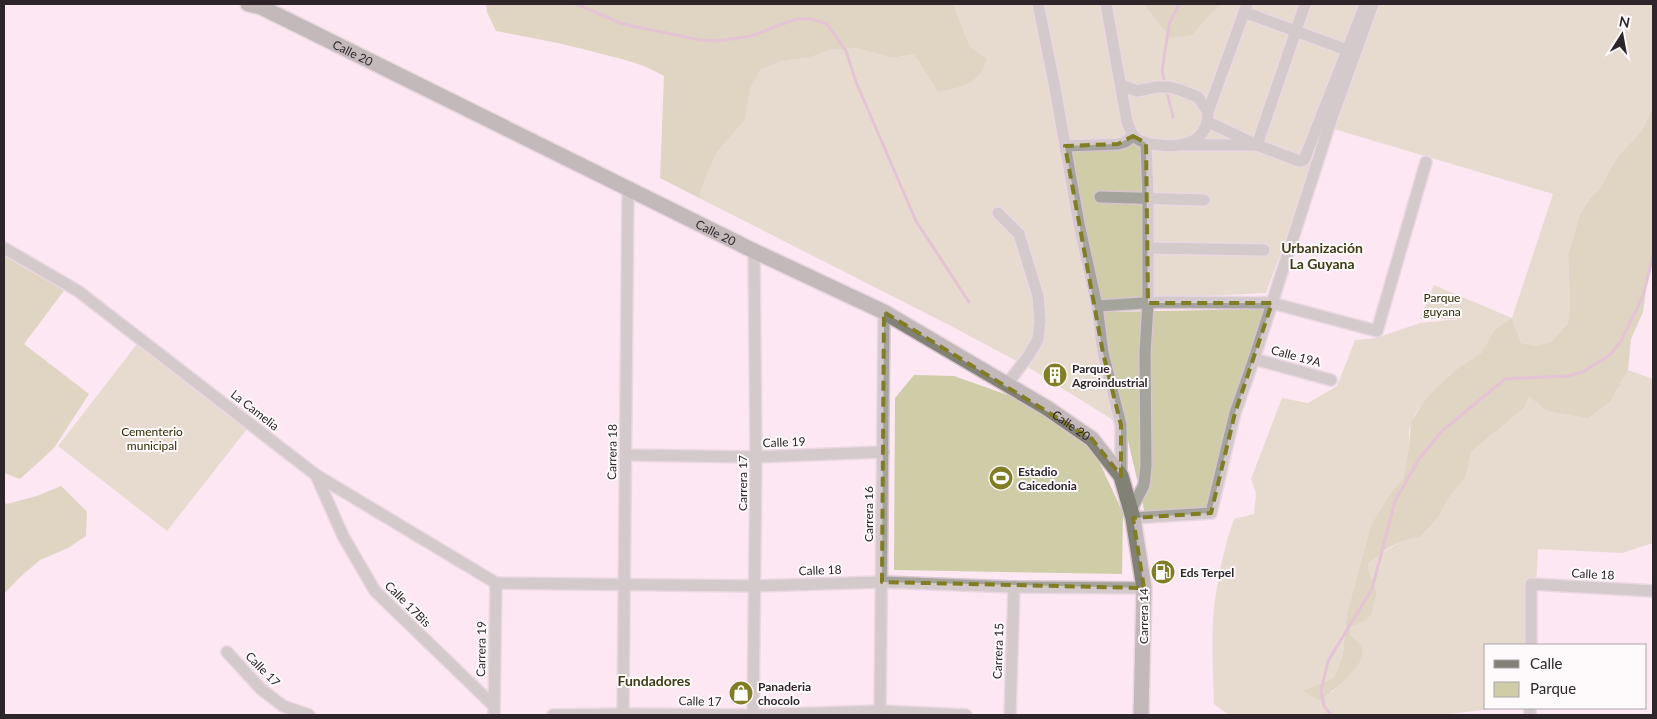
<svg xmlns="http://www.w3.org/2000/svg" width="1657" height="719" viewBox="0 0 1657 719" font-family="Lato,sans-serif">
<style>
.green{fill:#cecda7}
.forest{fill:#bebc8b}
.lines{fill:none;stroke-linecap:round;stroke-linejoin:round}
.stream{stroke:#c898b2;stroke-width:3}
.street-casing{stroke:#d7c4ce;stroke-width:14}
.secondary-casing{stroke:#d7c4ce;stroke-width:18}
.street{stroke:#a4a49c;stroke-width:11}
.secondary{stroke:#818175;stroke-width:15}
.marked{fill:none;stroke:#817d24;stroke-width:4;stroke-dasharray:10 6;stroke-linejoin:round}
.labels{text-anchor:middle;dominant-baseline:central;stroke-width:4;stroke-linejoin:round;paint-order:stroke}
.street-label{font-size:12px;fill:#2d2529;stroke:#fefafc}
.park-label{font-size:12px;fill:#2e2c03;stroke:#fefafc}
.poi-label{font-size:12px;font-weight:bold;fill:#2d2529;stroke:#fefafc;text-anchor:start}
.neighbourhood-label{font-size:14px;font-weight:bold;fill:#3e3c12;stroke:#fefafc}
</style>
<rect width="100%" height="100%" fill="#fce7f2"/>
<g class="green">
<path d="M953 4H1653V108L1641 132 1618 156 1599 190 1590 198 1580 214 1568 255 1570 309 1568 323 1552 341 1537 346 1521 343 1512 318 1495 329 1481 353 1459 367 1437 387 1415 414 1409 430V447L1403 479 1389 495 1371 525 1347 613 1343 654 1334 678 1303 691 1332 692 1353 672 1361 646 1350 634V627L1363 622 1377 591 1369 573 1368 564 1378 555 1405 539 1420 537 1438 518 1448 499 1466 476 1471 452 1524 408 1529 395 1611 401 1628 370 1653 379V543L1622 553 1538 549 1533 645H1486V708H1500L1440 715H1229L1214 704C1213 672 1211 639 1214 607 1218 577 1224 547 1234 519L1254 514 1256 493 1251 479 1282 398 1308 403 1337 386 1355 340 1376 338 1420 323 1460 319H1420L1434 285 1512 318 1553 194 1327 127 1266 293 1106 301 1108 312 1263 309 1232 411 1209 510 1145 514 1127 436 1110 418 1026 366 949 325 699 198 706 176 718 151 745 120 750 89 760 70 779 62 811 57 830 50 855 48 893 58 914 54 938 92 970 47Z"/>
<polygon points="137,344 247,429 167,531 58,446"/>
<polygon points="914,375 954,376 1033,404 1091,444 1123,513 1122,574 894,570 895,398"/>
</g>
<g class="forest">
<path d="M486 4H953L970 47 987 59C979 85 960 87 938 92L914 54 893 58 855 48 830 50 811 57 779 62 760 70 750 89 745 120 718 151 706 176 699 198 660 178 664 76C646 65 626 60 606 55 570 45 533 38 496 31L487 12Z"/>
<polygon points="1144,4 1222,4 1210,14 1192,35 1170,38"/>
<path d="M1653 108V266L1649 267 1643 312 1631 339 1628 370 1611 401 1588 418 1547 411 1529 396 1524 408 1471 452 1466 476 1448 499 1438 518 1420 537C1399 539 1383 550 1368 564L1369 573 1377 591 1371 615 1363 622 1350 627V634C1353 638 1359 642 1361 646 1370 664 1332 692 1319 700L1303 691 1334 678 1343 654 1347 613 1371 525 1389 495 1403 479 1409 447 1411 422 1425 400 1437 387 1459 367 1481 353 1495 329 1512 318 1521 343 1537 346 1552 341 1568 323 1570 309 1568 255 1580 214 1590 198 1599 190 1618 156 1641 132Z"/>
<polygon points="4,250 66,288 24,344 89,394 54,448 20,479 4,473"/>
<polygon points="61,486 87,512 86,536 68,548 40,560 20,577 4,594 4,502 7,504 37,496"/>
</g>
<g class="lines">
<g class="stream">
<polyline points="576,4 623,24 700,40 717,41 751,36 796,19 811,19 827,24 846,51 856,82 916,221 969,302"/>
<polyline points="1173,117 1162,72 1169,24 1179,4"/>
<polyline points="1331,715 1324,706 1321,691 1328,661 1372,589 1395,501 1419,459 1442,431 1505,379 1567,376 1583,372 1611,354 1621,341 1643,296 1653,256"/>
</g>
<defs>
<g id="street">
<polyline points="1038,4 1054,83 1079,224 1097,306 1103,353 1121,425 1121,476"/>
<polyline points="1244,12 1347,50"/>
<polyline points="1121,85 1137,91 1157,87 1169,87 1180,90 1198,97 1208,112"/>
<polyline points="1208,122 1257,145 1299,161 1304,160 1365,5"/>
<path d="M1133 136C1142 143 1149 144 1160 145 1185 148 1208 141 1208 112L1247 4"/>
<polyline points="1185,145 1254,145"/>
<polyline points="1257,145 1305,4"/>
<polyline points="1065,146 1118,144 1125,142 1133,136 1127,122 1106,4"/>
<polyline points="1100,197 1204,200"/>
<polyline points="998,213 1019,234 1038,296 1040,321 1038,339 1029,355 1007,384"/>
<polyline points="4,248 78,291 316,475 496,583"/>
<polyline points="1148,248 1264,250"/>
<polyline points="1097,306 1160,302 1272,303 1377,331 1426,162"/>
<polyline points="1254,359 1331,380"/>
<polyline points="625,455 756,457 883,452"/>
<polyline points="316,475 343,536 375,591 494,706"/>
<polyline points="1131,510 1144,485 1146,466 1145,353 1148,303 1148,198 1146,143"/>
<polyline points="1133,518 1211,513 1235,413 1254,359 1329,126 1373,4"/>
<polyline points="496,583 755,586 882,582 1014,587 1144,588"/>
<polyline points="1531,645 1531,584 1653,591"/>
<polyline points="227,652 261,689 283,706 309,715"/>
<polyline points="494,715 496,583"/>
<polyline points="553,715 623,714 753,715 880,711 966,715"/>
<polyline points="623,715 628,188"/>
<polyline points="753,715 756,457 754,251"/>
<polyline points="880,715 884,312"/>
<polyline points="1010,715 1014,587"/>
<polyline points="1530,715 1530,708"/>
</g>
<g id="secondary">
<path id="s1" d="M248 4 261 7 754 251 884 312 1047 408 1092 439 1121 476 1133 518 1144 588 1141 715"/>
</g>
</defs>
<use href="#street" class="street-casing"/>
<use href="#secondary" class="secondary-casing"/>
<use href="#street" class="street"/>
<use href="#secondary" class="secondary"/>
</g>
<path d="M0 0H1657V719H0ZM1133 136 1146 143 1148 303H1272L1235 413 1211 513 1133 518 1144 588 882 582 884 312 1092 439 1121 476V425L1103 353 1065 146 1118 144Z" fill="#fce7f2" fill-opacity=".55" fill-rule="evenodd"/>
<path class="marked" d="M1133 136 1146 143 1148 303H1272L1235 413 1211 513 1133 518 1144 588 882 582 884 312 1092 439 1121 476V425L1103 353 1065 146 1118 144Z"/>
<defs>
<symbol id="building-disc" viewBox="-11 -11 22 22"><circle r="9.5" fill="#817d24" stroke="#fefafc"/><path d="M-4-6H4V6H1V3H-1V6H-4ZM-2.5-4.3h1.7v1.8h-1.7ZM.8-4.3h1.7v1.8H.8ZM-2.5-1h1.7V.8h-1.7ZM.8-1h1.7V.8H.8Z" fill="#fff"/></symbol>
<symbol id="stadium-disc" viewBox="-11 -11 22 22"><circle r="9.5" fill="#817d24" stroke="#fefafc"/><path d="M0-5a6.5 5 0 1 0 0 10a6.5 5 0 1 0 0-10ZM-3.5-1.8h7v3.6h-7Z" fill="#fff"/></symbol>
<symbol id="fuel-disc" viewBox="-11 -11 22 22"><circle r="9.5" fill="#817d24" stroke="#fefafc"/><path d="M-5.5-6h7V0h2V4h1.3V-2.5L3-4.5l.8-.8L6-3V5H2.5V1h-1V6h-7ZM-4.2-4.7v3.2H.2V-4.7Z" fill="#fff"/></symbol>
<symbol id="shop-disc" viewBox="-11 -11 22 22"><circle r="9.5" fill="#817d24" stroke="#fefafc"/><path d="M-5-2.5h2.3a2.7 3.5 0 0 1 5.4 0H5L5.5 6h-11ZM-1.5-2.5h3a1.5 2.3 0 0 0-3 0Z" fill="#fff"/></symbol>
</defs>
<g fill-rule="evenodd">
<use href="#building-disc" x="1041" y="361" width="28" height="28"/>
<use href="#stadium-disc" x="987" y="464" width="28" height="28"/>
<use href="#fuel-disc" x="1149" y="558" width="28" height="28"/>
<use href="#shop-disc" x="727" y="679" width="28" height="28"/>
</g>
<g class="labels">
<g class="street-label">
<text stroke="none"><textPath href="#s1" startOffset="116">Calle 20</textPath></text>
<text stroke="none"><textPath href="#s1" startOffset="521">Calle 20</textPath></text>
<text transform="translate(1296 356) rotate(15)">Calle 19A</text>
<text transform="translate(255 410) rotate(38)">La Camelia</text>
<text stroke="none"><textPath href="#s1" startOffset="926">Calle 20</textPath></text>
<text transform="translate(784 442) rotate(-2)">Calle 19</text>
<text transform="translate(612 452) rotate(-89)">Carrera 18</text>
<text transform="translate(742 483) rotate(-90)">Carrera 17</text>
<text transform="translate(868 514) rotate(-90)">Carrera 16</text>
<text transform="translate(820 570) rotate(-2)">Calle 18</text>
<text transform="translate(1593 574) rotate(3)">Calle 18</text>
<text transform="translate(408 604) rotate(45)">Calle 17Bis</text>
<text transform="translate(1143 616) rotate(-90)">Carrera 14</text>
<text transform="translate(481 649) rotate(-89)">Carrera 19</text>
<text transform="translate(998 651) rotate(-88)">Carrera 15</text>
<text transform="translate(263 669) rotate(45)">Calle 17</text>
<text transform="translate(700 701) rotate(1)">Calle 17</text>
</g>
<g class="park-label">
<text x="1442" y="297">Parque<tspan x="1442" dy="14">guyana</tspan></text>
<text x="152" y="431">Cementerio<tspan x="152" dy="14">municipal</tspan></text>
</g>
<g class="poi-label">
<text x="1072" y="368">Parque<tspan x="1072" dy="14">Agroindustrial</tspan></text>
<text x="1018" y="471">Estadio<tspan x="1018" dy="14">Caicedonia</tspan></text>
<text x="1180" y="572">Eds Terpel</text>
<text x="758" y="686">Panaderia<tspan x="758" dy="14">chocolo</tspan></text>
</g>
<g class="neighbourhood-label">
<text x="1322" y="247">Urbanización<tspan x="1322" dy="16">La Guyana</tspan></text>
<text x="654" y="680">Fundadores</text>
</g>
</g>
<rect width="1657" height="719" fill="none" stroke="#2d2529" stroke-width="10"/>
<rect x="1484" y="644" width="162" height="65" fill="#fefafc" stroke="#aaa5a8"/>
<rect x="1494" y="660" width="25" height="8" fill="#818175" stroke="#aaa5a8"/>
<text x="1530" y="669" font-size="15" fill="#2d2529">Calle</text>
<rect x="1494" y="682" width="25" height="15" fill="#cecda7" stroke="#aaa5a8"/>
<text x="1530" y="694" font-size="15" fill="#2d2529">Parque</text>
<g transform="translate(1622 35) rotate(11)" stroke="#fefafc" stroke-width="4" paint-order="stroke">
<path d="M0-4L9 19L0 12L-9 19Z" fill="#2d2529"/>
<text y="-8" font-size="14" font-weight="bold" text-anchor="middle" fill="#2d2529">N</text>
</g>
</svg>
